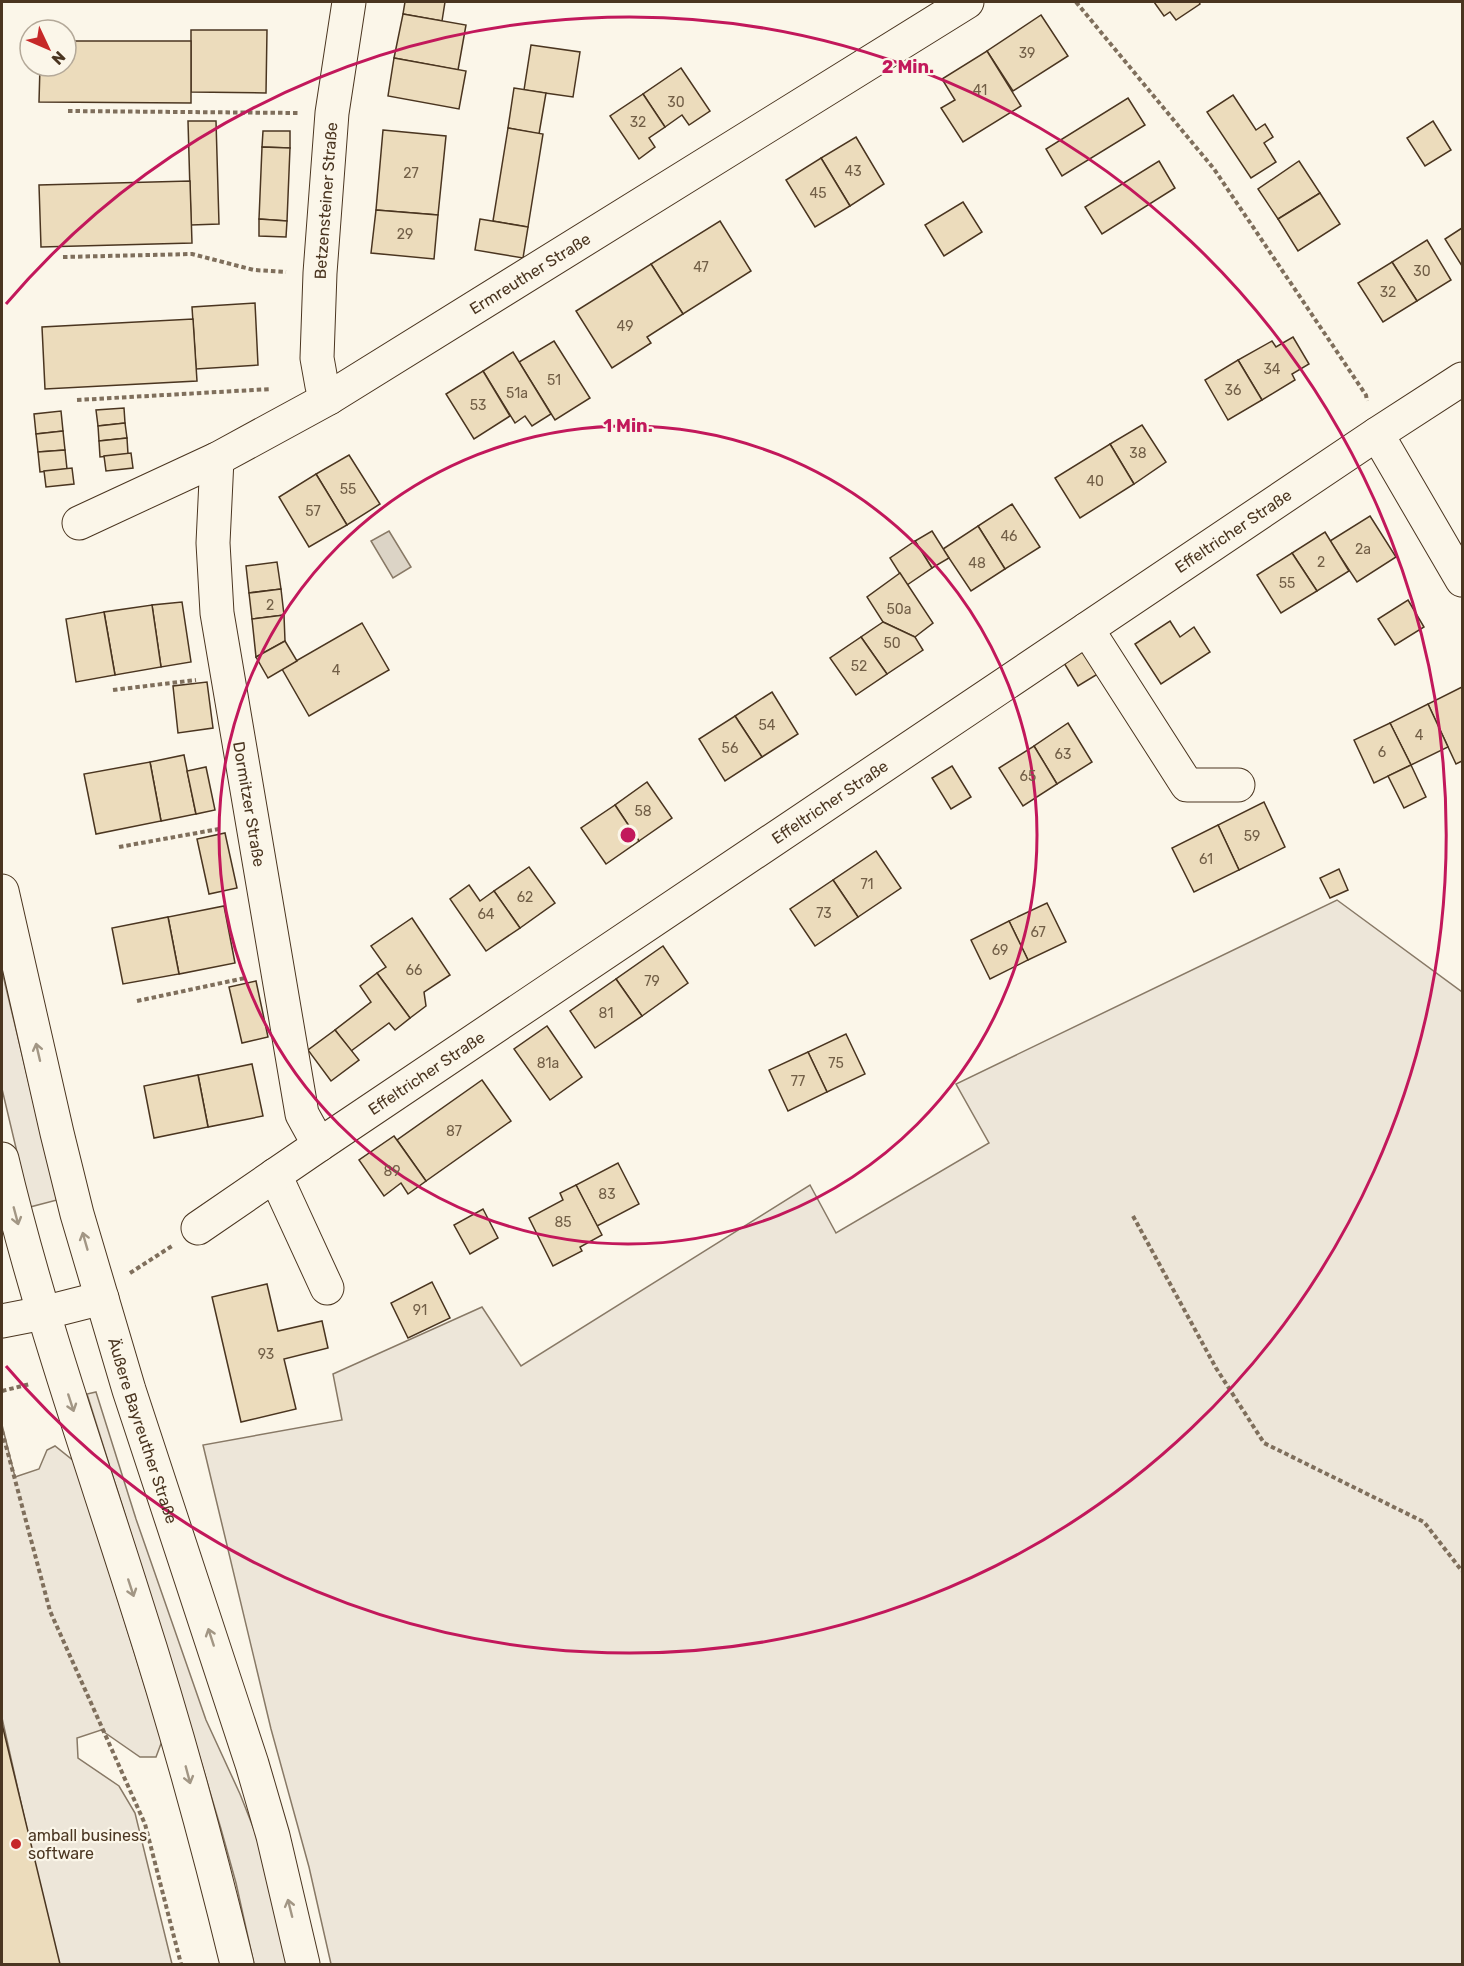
<svg xmlns="http://www.w3.org/2000/svg" width="1464" height="1966" viewBox="0 0 1464 1966" font-family="Rubik,sans-serif">
<style>
.green{fill:#ede6d9;stroke:#887966;stroke-width:1.5}
.water{fill:#dcd4c6;stroke:#887966;stroke-width:1.5}
.building{fill:#ecdcbc;stroke:#4a3520;stroke-width:1.5}
.lines{fill:none;stroke-linecap:round;stroke-linejoin:round}
.minor-casing{stroke:#4a3520;stroke-width:35}
.major-casing{stroke:#4a3520;stroke-width:35}
.path{stroke:#7f6f5c;stroke-width:4;stroke-dasharray:4.5 3;stroke-linecap:butt}
.minor{stroke:#fbf6e9;stroke-width:33}
.major{stroke:#fbf6e9;stroke-width:33}
.oneway{stroke:#a29684}
.ring{fill:none;stroke:#c2185b;stroke-width:3}
.poi-dot{fill:#c62828;stroke:#fbf6e9;stroke-width:2}
.labels{text-anchor:middle;dominant-baseline:central;stroke-width:4.5;stroke-linejoin:round;paint-order:stroke}
.number-label{font-size:14px;fill:#725f47}
.street-label{font-size:16px;fill:#4a3520;stroke:#fbf6e9}
.poi-label{font-size:16px;fill:#4a3520;stroke:#fbf6e9;text-anchor:start}
.centre{fill:#c2185b;stroke:#fbf6e9;stroke-width:3}
.ring-label{font-size:18px;text-anchor:middle;font-weight:bold;fill:#c2185b;stroke:#fbf6e9;stroke-width:4.5;stroke-linejoin:round;paint-order:stroke}
</style>
<rect width="100%" height="100%" fill="#fbf6e9"/>
<g class="green">
<polygon points="1337,900 1462,992 1462,1964 331,1964 309,1867 271,1729 203,1445 342,1420 333,1374 482,1307 521,1366 810,1185 836,1233 989,1143 956,1084"/>
<polygon points="2,971 57,1200 30,1207 2,1089"/>
<polygon points="96,1392 136,1519 206,1720 240,1794 257,1837 288,1964 254,1964 236,1883 221,1829 174,1671 87,1394"/>
<polygon points="2,1425 15,1477 39,1469 47,1450 55,1446 75,1462 162,1741 156,1757 140,1757 101,1730 77,1738 78,1758 119,1786 135,1813 172,1964 57,1964 2,1718"/>
</g>
<polygon class="water" points="389,531 411,567 393,578 371,541"/>
<g class="building">
<polygon points="405,2 445,2 442,21 403,14"/>
<polygon points="1154,2 1199,2 1200,4 1176,20 1170,12 1164,16"/>
<polygon points="403,14 466,25 458,70 394,58"/>
<polygon points="1041,15 1068,56 1013,91 987,51"/>
<polygon points="191,30 267,30 266,93 191,92"/>
<polygon points="66,41 191,41 191,103 39,102 40,66 66,66"/>
<polygon points="531,45 580,52 573,97 524,90"/>
<polygon points="987,51 1021,106 963,142 941,108 955,100 942,79"/>
<polygon points="394,58 466,71 459,109 388,96"/>
<polygon points="681,68 710,111 689,125 682,115 665,127 643,94"/>
<polygon points="514,88 546,93 539,134 508,128"/>
<polygon points="643,94 665,127 649,138 655,147 639,159 610,116"/>
<polygon points="1233,95 1256,130 1265,124 1273,137 1264,143 1276,162 1251,178 1207,112"/>
<polygon points="1128,98 1145,125 1062,176 1046,149"/>
<polygon points="188,121 216,121 219,224 191,225"/>
<polygon points="1433,121 1451,150 1425,166 1407,138"/>
<polygon points="508,128 543,134 528,227 493,221"/>
<polygon points="383,130 446,136 438,215 376,210"/>
<polygon points="263,131 290,131 290,148 262,147"/>
<polygon points="856,137 884,184 850,206 821,158"/>
<polygon points="262,147 290,148 287,221 259,219"/>
<polygon points="821,158 850,206 815,227 786,180"/>
<polygon points="1159,161 1175,188 1102,234 1085,207"/>
<polygon points="1299,161 1320,193 1278,219 1258,189"/>
<polygon points="190,181 192,243 41,247 39,185"/>
<polygon points="1320,193 1340,224 1298,251 1278,219"/>
<polygon points="963,202 982,232 944,256 925,225"/>
<polygon points="376,210 438,215 434,259 371,253"/>
<polygon points="259,219 287,221 286,237 259,236"/>
<polygon points="480,219 528,227 523,258 475,250"/>
<polygon points="720,221 751,271 683,314 651,264"/>
<polygon points="1462,228 1462,266 1445,239"/>
<polygon points="1427,240 1451,280 1417,301 1392,262"/>
<polygon points="1392,262 1417,301 1383,322 1358,283"/>
<polygon points="651,264 683,314 647,337 651,343 612,368 576,311"/>
<polygon points="255,303 258,365 196,369 192,307"/>
<polygon points="193,319 197,381 45,389 42,327"/>
<polygon points="1293,337 1309,364 1292,374 1295,380 1262,400 1238,360 1272,341 1276,347"/>
<polygon points="554,341 590,398 555,420 519,362"/>
<polygon points="513,352 551,414 532,426 525,416 515,423 483,371"/>
<polygon points="1238,360 1262,400 1228,420 1205,380"/>
<polygon points="483,371 510,416 474,439 446,394"/>
<polygon points="124,408 125,423 98,426 96,410"/>
<polygon points="61,411 63,431 36,434 34,414"/>
<polygon points="125,423 127,438 99,441 98,426"/>
<polygon points="1142,425 1166,462 1134,484 1110,444"/>
<polygon points="63,431 65,450 38,452 36,434"/>
<polygon points="127,438 128,454 100,457 99,441"/>
<polygon points="1110,444 1134,484 1080,518 1055,478"/>
<polygon points="65,450 67,469 40,472 38,452"/>
<polygon points="131,453 133,468 106,471 104,456"/>
<polygon points="349,455 380,504 347,525 316,474"/>
<polygon points="72,468 74,484 46,487 44,471"/>
<polygon points="316,474 347,525 309,547 279,497"/>
<polygon points="1012,504 1040,547 1005,569 978,526"/>
<polygon points="1370,516 1396,557 1357,582 1330,541"/>
<polygon points="978,526 1005,569 971,591 943,549"/>
<polygon points="932,531 949,558 932,568 915,541"/>
<polygon points="1325,532 1349,571 1317,591 1292,553"/>
<polygon points="915,541 932,568 907,585 890,558"/>
<polygon points="1292,553 1317,591 1281,613 1257,575"/>
<polygon points="277,562 281,589 249,593 246,566"/>
<polygon points="900,573 933,623 915,637 883,622 867,597"/>
<polygon points="281,589 284,615 252,619 249,593"/>
<polygon points="1408,600 1424,627 1395,645 1378,619"/>
<polygon points="182,602 191,662 161,667 152,605"/>
<polygon points="152,605 161,667 115,675 104,612"/>
<polygon points="104,612 115,675 76,682 66,619"/>
<polygon points="284,615 285,641 256,657 252,619"/>
<polygon points="1170,621 1180,637 1194,627 1210,652 1161,684 1135,644"/>
<polygon points="883,622 915,637 923,650 887,674 861,637"/>
<polygon points="362,623 389,670 309,716 282,669"/>
<polygon points="861,637 887,674 856,695 830,658"/>
<polygon points="285,641 297,661 268,678 256,657"/>
<polygon points="1086,649 1101,672 1078,686 1064,663"/>
<polygon points="207,682 213,728 178,733 173,686"/>
<polygon points="1462,687 1462,761 1456,764 1428,704"/>
<polygon points="772,692 798,734 762,757 735,716"/>
<polygon points="1428,704 1448,747 1411,765 1390,723"/>
<polygon points="735,716 762,757 725,781 699,739"/>
<polygon points="1068,723 1092,762 1057,784 1034,746"/>
<polygon points="1390,723 1411,765 1374,783 1354,740"/>
<polygon points="1034,746 1057,784 1023,806 999,768"/>
<polygon points="184,755 196,814 161,821 150,762"/>
<polygon points="150,762 161,821 96,834 84,774"/>
<polygon points="1411,765 1426,797 1404,808 1388,776"/>
<polygon points="952,766 971,797 951,809 932,778"/>
<polygon points="206,767 215,810 196,814 187,771"/>
<polygon points="647,782 672,818 639,841 615,805"/>
<polygon points="1264,802 1285,847 1239,870 1218,825"/>
<polygon points="615,805 639,841 606,864 581,828"/>
<polygon points="1218,825 1239,870 1194,892 1172,848"/>
<polygon points="225,833 237,888 209,894 197,839"/>
<polygon points="876,851 901,888 858,917 833,880"/>
<polygon points="529,867 555,903 520,928 494,891"/>
<polygon points="1339,869 1348,890 1330,898 1320,878"/>
<polygon points="833,880 858,917 815,946 790,909"/>
<polygon points="469,885 480,901 494,891 520,928 486,951 450,899"/>
<polygon points="1047,903 1066,942 1028,960 1009,921"/>
<polygon points="224,906 235,963 179,974 168,917"/>
<polygon points="168,917 179,974 123,984 112,928"/>
<polygon points="412,918 450,975 424,992 426,1006 410,1018 377,973 386,967 371,946"/>
<polygon points="1009,921 1028,960 990,979 971,940"/>
<polygon points="663,946 688,983 642,1016 616,979"/>
<polygon points="377,973 410,1018 395,1030 389,1023 351,1051 335,1030 371,1002 360,986"/>
<polygon points="616,979 642,1016 595,1048 570,1011"/>
<polygon points="256,981 268,1037 242,1043 229,987"/>
<polygon points="547,1026 582,1077 550,1100 514,1049"/>
<polygon points="335,1030 359,1060 331,1081 308,1050"/>
<polygon points="846,1034 865,1074 827,1092 808,1052"/>
<polygon points="808,1052 827,1092 788,1111 769,1070"/>
<polygon points="252,1064 263,1116 208,1127 198,1075"/>
<polygon points="198,1075 208,1127 154,1138 144,1086"/>
<polygon points="482,1080 511,1121 426,1181 397,1140"/>
<polygon points="394,1136 426,1181 408,1194 401,1183 384,1196 359,1160"/>
<polygon points="618,1163 639,1204 597,1226 576,1185"/>
<polygon points="576,1185 602,1235 580,1247 582,1251 553,1266 529,1218 563,1200 560,1193"/>
<polygon points="483,1209 498,1238 470,1254 454,1225"/>
<polygon points="432,1282 450,1318 408,1338 391,1303"/>
<polygon points="267,1284 278,1331 322,1321 328,1348 284,1359 296,1409 241,1422 212,1297"/>
<polygon points="2,1724 60,1964 2,1964"/>
</g>
<g class="lines">
<defs>
<g id="minor">
<path id="s1" d="M329 398 322 386 317 358 320 273 332 113 349 2"/>
<polyline points="1377,434 1462,580"/>
<path id="s2" d="M217 459 213 543 217 613 302 1114 319 1145"/>
<path id="s3" d="M79 523 217 459 329 398 967 2"/>
<polyline points="1087,629 1187,785 1238,785"/>
<polyline points="275,1175 327,1288"/>
<path id="s4" d="M198 1228 319 1145 1377 434 1462 379"/>
<polyline points="2,1321 43,1313 102,1298"/>
</g>
<g id="major">
<path id="s5" d="M2 891 57 1133 77 1214 129 1390 252 1764 273 1836 303 1964"/>
<path d="M2 1159C38 1311 90 1457 137 1606 175 1724 208 1844 237 1964"/>
</g>
</defs>
<use href="#minor" class="minor-casing"/>
<use href="#major" class="major-casing"/>
<g class="path">
<polyline points="1076,2 1214,169 1366,395 1367,401"/>
<polyline points="68,111 298,113"/>
<polyline points="63,257 192,254 254,270 286,272"/>
<polyline points="77,400 271,389"/>
<polyline points="113,690 196,680"/>
<polyline points="119,847 219,829"/>
<polyline points="137,1001 245,978"/>
<polyline points="1133,1216 1216,1368 1264,1443 1424,1522 1462,1571"/>
<polyline points="130,1273 172,1246"/>
<polyline points="2,1391 30,1384"/>
<polyline points="2,1431 50,1611 145,1824 181,1964"/>
</g>
<use href="#minor" class="minor"/>
<use href="#major" class="major"/>
</g>
<defs><path id="oneway-shaft" d="M-6 0H5M1.5-3L5.5 0L1.5 3" fill="none" stroke-width="1.6" stroke-linecap="round" stroke-linejoin="round" transform="scale(1.5)"/></defs>
<g class="oneway">
<use href="#oneway-shaft" transform="translate(38 1052) rotate(-103)"/>
<use href="#oneway-shaft" transform="translate(16 1216) rotate(75)"/>
<use href="#oneway-shaft" transform="translate(85 1241) rotate(-106)"/>
<use href="#oneway-shaft" transform="translate(71 1403) rotate(72)"/>
<use href="#oneway-shaft" transform="translate(131 1588) rotate(72)"/>
<use href="#oneway-shaft" transform="translate(211 1637) rotate(-108)"/>
<use href="#oneway-shaft" transform="translate(188 1775) rotate(75)"/>
<use href="#oneway-shaft" transform="translate(290 1908) rotate(-104)"/>
</g>
<g class="ring">
<circle cx="628" cy="835" r="409"/>
<path d="M6 304A818 818 0 1 1 6 1366"/>
</g>
<circle class="poi-dot" cx="16" cy="1844" r="6"/>
<g class="labels">
<g class="number-label">
<text x="1027" y="53">39</text>
<text x="980" y="90">41</text>
<text x="676" y="102">30</text>
<text x="638" y="122">32</text>
<text x="853" y="171">43</text>
<text x="411" y="173">27</text>
<text x="818" y="193">45</text>
<text x="405" y="234">29</text>
<text x="701" y="267">47</text>
<text x="1422" y="271">30</text>
<text x="1388" y="292">32</text>
<text x="625" y="326">49</text>
<text x="1272" y="369">34</text>
<text x="554" y="380">51</text>
<text x="1233" y="390">36</text>
<text x="517" y="393">51a</text>
<text x="478" y="405">53</text>
<text x="1138" y="453">38</text>
<text x="1095" y="481">40</text>
<text x="348" y="489">55</text>
<text x="313" y="511">57</text>
<text x="1009" y="536">46</text>
<text x="1363" y="549">2a</text>
<text x="1321" y="562">2</text>
<text x="977" y="563">48</text>
<text x="1287" y="583">55</text>
<text x="270" y="605">2</text>
<text x="899" y="609">50a</text>
<text x="892" y="643">50</text>
<text x="859" y="666">52</text>
<text x="336" y="670">4</text>
<text x="767" y="725">54</text>
<text x="1419" y="735">4</text>
<text x="730" y="748">56</text>
<text x="1382" y="752">6</text>
<text x="1063" y="754">63</text>
<text x="1028" y="776">65</text>
<text x="643" y="811">58</text>
<text x="1252" y="836">59</text>
<text x="1206" y="859">61</text>
<text x="867" y="884">71</text>
<text x="525" y="897">62</text>
<text x="824" y="913">73</text>
<text x="486" y="914">64</text>
<text x="1038" y="932">67</text>
<text x="1000" y="950">69</text>
<text x="414" y="970">66</text>
<text x="652" y="981">79</text>
<text x="606" y="1013">81</text>
<text x="548" y="1063">81a</text>
<text x="836" y="1063">75</text>
<text x="798" y="1081">77</text>
<text x="454" y="1131">87</text>
<text x="392" y="1171">89</text>
<text x="607" y="1194">83</text>
<text x="563" y="1222">85</text>
<text x="420" y="1310">91</text>
<text x="266" y="1354">93</text>
</g>
<g class="street-label">
<text stroke="none"><textPath href="#s1" startOffset="200">Betzensteiner Straße</textPath></text>
<text stroke="none"><textPath href="#s3" startOffset="516">Ermreuther Straße</textPath></text>
<text stroke="none"><textPath href="#s4" startOffset="1248">Effeltricher Straße</textPath></text>
<text stroke="none"><textPath href="#s4" startOffset="762">Effeltricher Straße</textPath></text>
<text stroke="none"><textPath href="#s2" startOffset="348">Dormitzer Straße</textPath></text>
<text stroke="none"><textPath href="#s4" startOffset="276">Effeltricher Straße</textPath></text>
<text stroke="none"><textPath href="#s5" startOffset="558">Äußere Bayreuther Straße</textPath></text>
</g>
<g class="poi-label">
<text x="28" y="1835">amball business<tspan x="28" dy="18">software</tspan></text>
</g>
</g>
<circle cx="628" cy="835" r="9" class="centre"/>
<g class="ring-label">
<text x="908" y="73">2 Min.</text>
<text x="628" y="432">1 Min.</text>
</g>
<rect width="1464" height="1966" fill="none" stroke="#4a3520" stroke-width="6"/>
<g transform="translate(48 48) rotate(134)"><circle r="28" fill="#fbf6e9" stroke="#b4a999" stroke-width="1.5"/>
<path d="M0-4.5L10 22L0 15L-10 22Z" fill="#c62828"/>
<text y="-9" font-size="16" font-weight="bold" text-anchor="middle" fill="#4a3520">N</text>
</g>
</svg>
